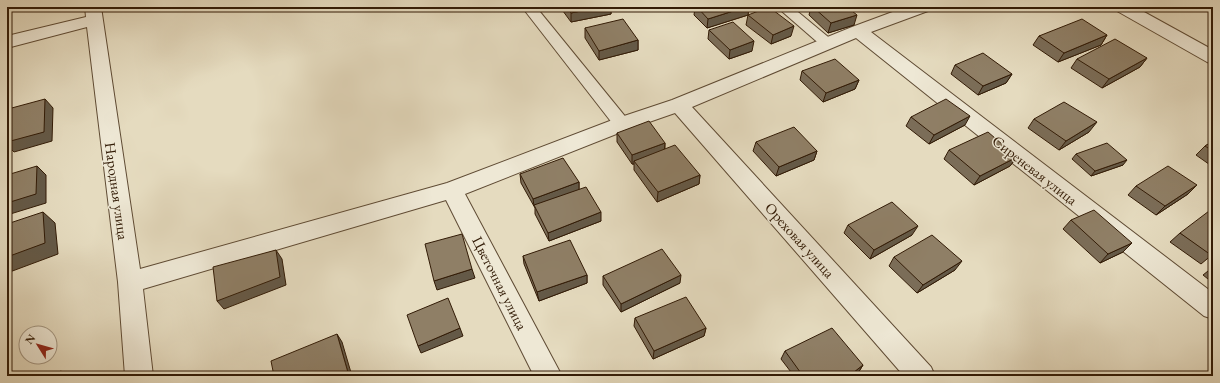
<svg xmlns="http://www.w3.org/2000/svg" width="1220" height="383" viewBox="0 0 1220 383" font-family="'EB Garamond',serif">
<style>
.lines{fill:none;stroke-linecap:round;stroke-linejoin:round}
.lane-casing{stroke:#5f4b34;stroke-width:2}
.street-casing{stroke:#5f4b34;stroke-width:2}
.lane{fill:#eee8d5;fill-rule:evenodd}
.street{fill:#eee8d5;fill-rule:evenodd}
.wall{fill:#7b6d58;stroke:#321b06}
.shaded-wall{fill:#645947;stroke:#321b06}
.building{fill:#8f7f66;stroke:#321b06}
.labels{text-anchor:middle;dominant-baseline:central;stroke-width:3;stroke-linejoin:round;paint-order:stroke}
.street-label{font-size:15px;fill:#321b06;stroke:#eee8d5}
</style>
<rect width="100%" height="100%" fill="#e5dbbf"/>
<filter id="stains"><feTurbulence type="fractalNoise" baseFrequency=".005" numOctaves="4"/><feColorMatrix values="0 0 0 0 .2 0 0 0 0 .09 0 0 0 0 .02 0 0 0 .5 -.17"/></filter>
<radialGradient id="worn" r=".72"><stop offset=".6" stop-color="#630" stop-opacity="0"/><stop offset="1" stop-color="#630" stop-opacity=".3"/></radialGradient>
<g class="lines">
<defs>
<g id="lane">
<polygon points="522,7 536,7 628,120 630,124 628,128 622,129 616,128"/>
<polygon points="777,7 792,7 833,41 835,44 833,47 828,48 823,47"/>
</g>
<g id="street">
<polygon points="85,7 101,7 140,269 447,183 615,119 672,100 852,27 906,7 930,7 928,11 871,32 1213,293 1213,319 1204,316 856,38 692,107 931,367 935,376 904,376 675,113 629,129 465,194 562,376 534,376 446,200 143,289 153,376 125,376 118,282 87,27 7,48 7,36 86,17"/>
<polygon points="1115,7 1135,7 1213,50 1213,64 1207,62 1117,11"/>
</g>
</defs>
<use href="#lane" class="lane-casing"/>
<use href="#street" class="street-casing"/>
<use href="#lane" class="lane"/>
<use href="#street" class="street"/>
</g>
<g class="wall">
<polygon points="560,7 611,7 611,14 571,22"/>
<polygon points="689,7 749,7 748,15 707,28 694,15 695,7 691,9"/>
<polygon points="811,7 847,7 854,25 828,33 809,15"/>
<polygon points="748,15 791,36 771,44 746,25"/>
<polygon points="585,28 638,40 638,50 599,60 585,38"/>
<polygon points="709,30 752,51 729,59 708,39"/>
<polygon points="1107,35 1101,45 1058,62 1033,45 1039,36"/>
<polygon points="1147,58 1140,67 1102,88 1071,68 1077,59"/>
<polygon points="955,65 1012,74 1006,83 978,95 951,74"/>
<polygon points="802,71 859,80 855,89 823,102 800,80"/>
<polygon points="911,117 965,125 929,144 906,126"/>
<polygon points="1034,119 1089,132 1059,150 1028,128"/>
<polygon points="617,133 665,143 665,149 700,175 699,184 657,202 634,170 634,164 632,164 617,142"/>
<polygon points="1213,141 1213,167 1196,155 1205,146"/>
<polygon points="756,142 817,151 814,160 776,176 753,151"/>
<polygon points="949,150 1017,157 1010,166 974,185 944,159"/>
<polygon points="1076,154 1123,165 1091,176 1072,159"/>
<polygon points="520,174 579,182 579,189 601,221 549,241 535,214 535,208 521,183"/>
<polygon points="1136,186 1188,194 1156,215 1128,195"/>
<polygon points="1071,220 1123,252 1100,263 1063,229"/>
<polygon points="848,225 912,235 870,259 844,233"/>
<polygon points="1180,233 1213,254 1201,264 1170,242"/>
<polygon points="523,256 587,275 587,283 539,301 524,264"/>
<polygon points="894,257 955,270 917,293 889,266"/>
<polygon points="1213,267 1213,283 1203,275"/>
<polygon points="603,276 680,283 621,312 603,285"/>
<polygon points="635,318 706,328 704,336 653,359 634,326"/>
<polygon points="785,351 863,365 858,373 854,376 794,376 781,359"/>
</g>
<g class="shaded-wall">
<polygon points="601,7 611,7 611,14 571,22 571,13"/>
<polygon points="746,7 749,7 748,15 707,28 708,19"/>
<polygon points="857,15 854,25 828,33 831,23"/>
<polygon points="794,26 791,36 771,44 773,35"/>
<polygon points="1107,35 1101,45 1058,62 1064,53"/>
<polygon points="638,40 638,50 599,60 599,51"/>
<polygon points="754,41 752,51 729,59 730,50"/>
<polygon points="1147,58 1140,67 1102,88 1109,79"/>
<polygon points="1012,74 1006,83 978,95 983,86"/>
<polygon points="859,80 855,89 823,102 826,93"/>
<polygon points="45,99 53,108 52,141 14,152 7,145 7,142"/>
<polygon points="970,116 965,125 929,144 934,135"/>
<polygon points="1097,122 1089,132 1059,150 1066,141"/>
<polygon points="665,143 664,153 634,161 634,164 632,164 632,155"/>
<polygon points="817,151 814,160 776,176 779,167"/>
<polygon points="1017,157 1010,166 974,185 980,176"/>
<polygon points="1127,160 1123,165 1091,176 1095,171"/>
<polygon points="37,166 46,175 46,203 7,215 7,203"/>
<polygon points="700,175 699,184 657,202 658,192"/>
<polygon points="579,182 579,191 534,206 533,199"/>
<polygon points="1197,185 1188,194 1156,215 1165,206"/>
<polygon points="43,212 55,223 58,254 7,273 7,257"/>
<polygon points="601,212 601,221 549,241 548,233"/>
<polygon points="918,226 912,235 870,259 874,250"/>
<polygon points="1132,243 1123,252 1100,263 1108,254"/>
<polygon points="276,250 282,259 286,285 224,309 217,301"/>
<polygon points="962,261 955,270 917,293 923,285"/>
<polygon points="472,269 475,278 437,290 434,281"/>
<polygon points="587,275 587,283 539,301 537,292"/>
<polygon points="681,275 680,283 621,312 621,304"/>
<polygon points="460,328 463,336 421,353 418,346"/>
<polygon points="706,328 704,336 653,359 654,351"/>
<polygon points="337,334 342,342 352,376 349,376"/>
<polygon points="863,365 858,373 854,376 849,376"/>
<polygon points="61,371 68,376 62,376"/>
</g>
<g class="building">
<polygon points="566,7 601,7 571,13"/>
<polygon points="697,7 746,7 708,19"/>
<polygon points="769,7 794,26 773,35 748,15"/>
<polygon points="813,7 847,7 857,15 831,23"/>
<polygon points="623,19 638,40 599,51 585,28"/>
<polygon points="1082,19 1107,35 1064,53 1039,36"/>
<polygon points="733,22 754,41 730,50 709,30"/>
<polygon points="1115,39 1147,58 1109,79 1077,59"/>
<polygon points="983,53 1012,74 983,86 955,65"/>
<polygon points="835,59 859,80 826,93 802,71"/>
<polygon points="45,99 44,132 7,142 7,119 8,109"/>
<polygon points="946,99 970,116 934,135 911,117"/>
<polygon points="1064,102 1097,122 1066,141 1034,119"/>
<polygon points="649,121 665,143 632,155 617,133"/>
<polygon points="794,127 817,151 779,167 756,142"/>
<polygon points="988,132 1017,157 980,176 949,150"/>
<polygon points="1213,141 1213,151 1205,146"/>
<polygon points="1107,143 1127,160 1095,171 1076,154"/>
<polygon points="675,145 700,175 658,192 634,161"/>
<polygon points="563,158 579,182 533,199 520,174"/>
<polygon points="37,166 36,194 7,203 7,175"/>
<polygon points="1168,166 1197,185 1165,206 1136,186"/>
<polygon points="586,187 601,212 548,233 534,205"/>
<polygon points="892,202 918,226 874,250 848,225"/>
<polygon points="1213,208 1213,254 1211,255 1180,233"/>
<polygon points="1094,210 1132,243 1108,254 1071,220"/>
<polygon points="43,212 45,243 7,257 7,224"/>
<polygon points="462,234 472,269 434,281 425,244"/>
<polygon points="932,235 962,261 923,285 894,257"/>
<polygon points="570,240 587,275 537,292 523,256"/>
<polygon points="662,249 681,275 621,304 603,276"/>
<polygon points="276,250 280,277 217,301 213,267"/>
<polygon points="686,297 706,328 654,351 635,318"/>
<polygon points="448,298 460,328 418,346 407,315"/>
<polygon points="832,328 863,365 849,376 803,376 785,351"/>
<polygon points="337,334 349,376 274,376 271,361"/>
<polygon points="61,371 62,376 51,376"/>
</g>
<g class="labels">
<g class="street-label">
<text transform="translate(1035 170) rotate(38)">Сиреневая улица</text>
<text transform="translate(117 191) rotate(82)">Народная улица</text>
<text transform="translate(800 240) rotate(48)">Ореховая улица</text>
<text transform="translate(500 283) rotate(63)">Цветочная улица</text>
</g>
</g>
<rect width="1220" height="383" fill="none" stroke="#e5dbbf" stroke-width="24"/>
<rect x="8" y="8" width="1204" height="367" fill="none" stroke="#321b06" stroke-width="2"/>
<rect x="12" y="12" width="1196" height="359" fill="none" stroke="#321b06"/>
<g transform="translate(38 345) rotate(307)"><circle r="19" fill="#eee8d5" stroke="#a39682"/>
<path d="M0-3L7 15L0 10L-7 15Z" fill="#8f2418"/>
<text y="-6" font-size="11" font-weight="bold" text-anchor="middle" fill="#321b06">N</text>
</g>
<rect width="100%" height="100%" filter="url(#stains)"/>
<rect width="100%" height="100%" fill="url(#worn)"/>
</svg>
